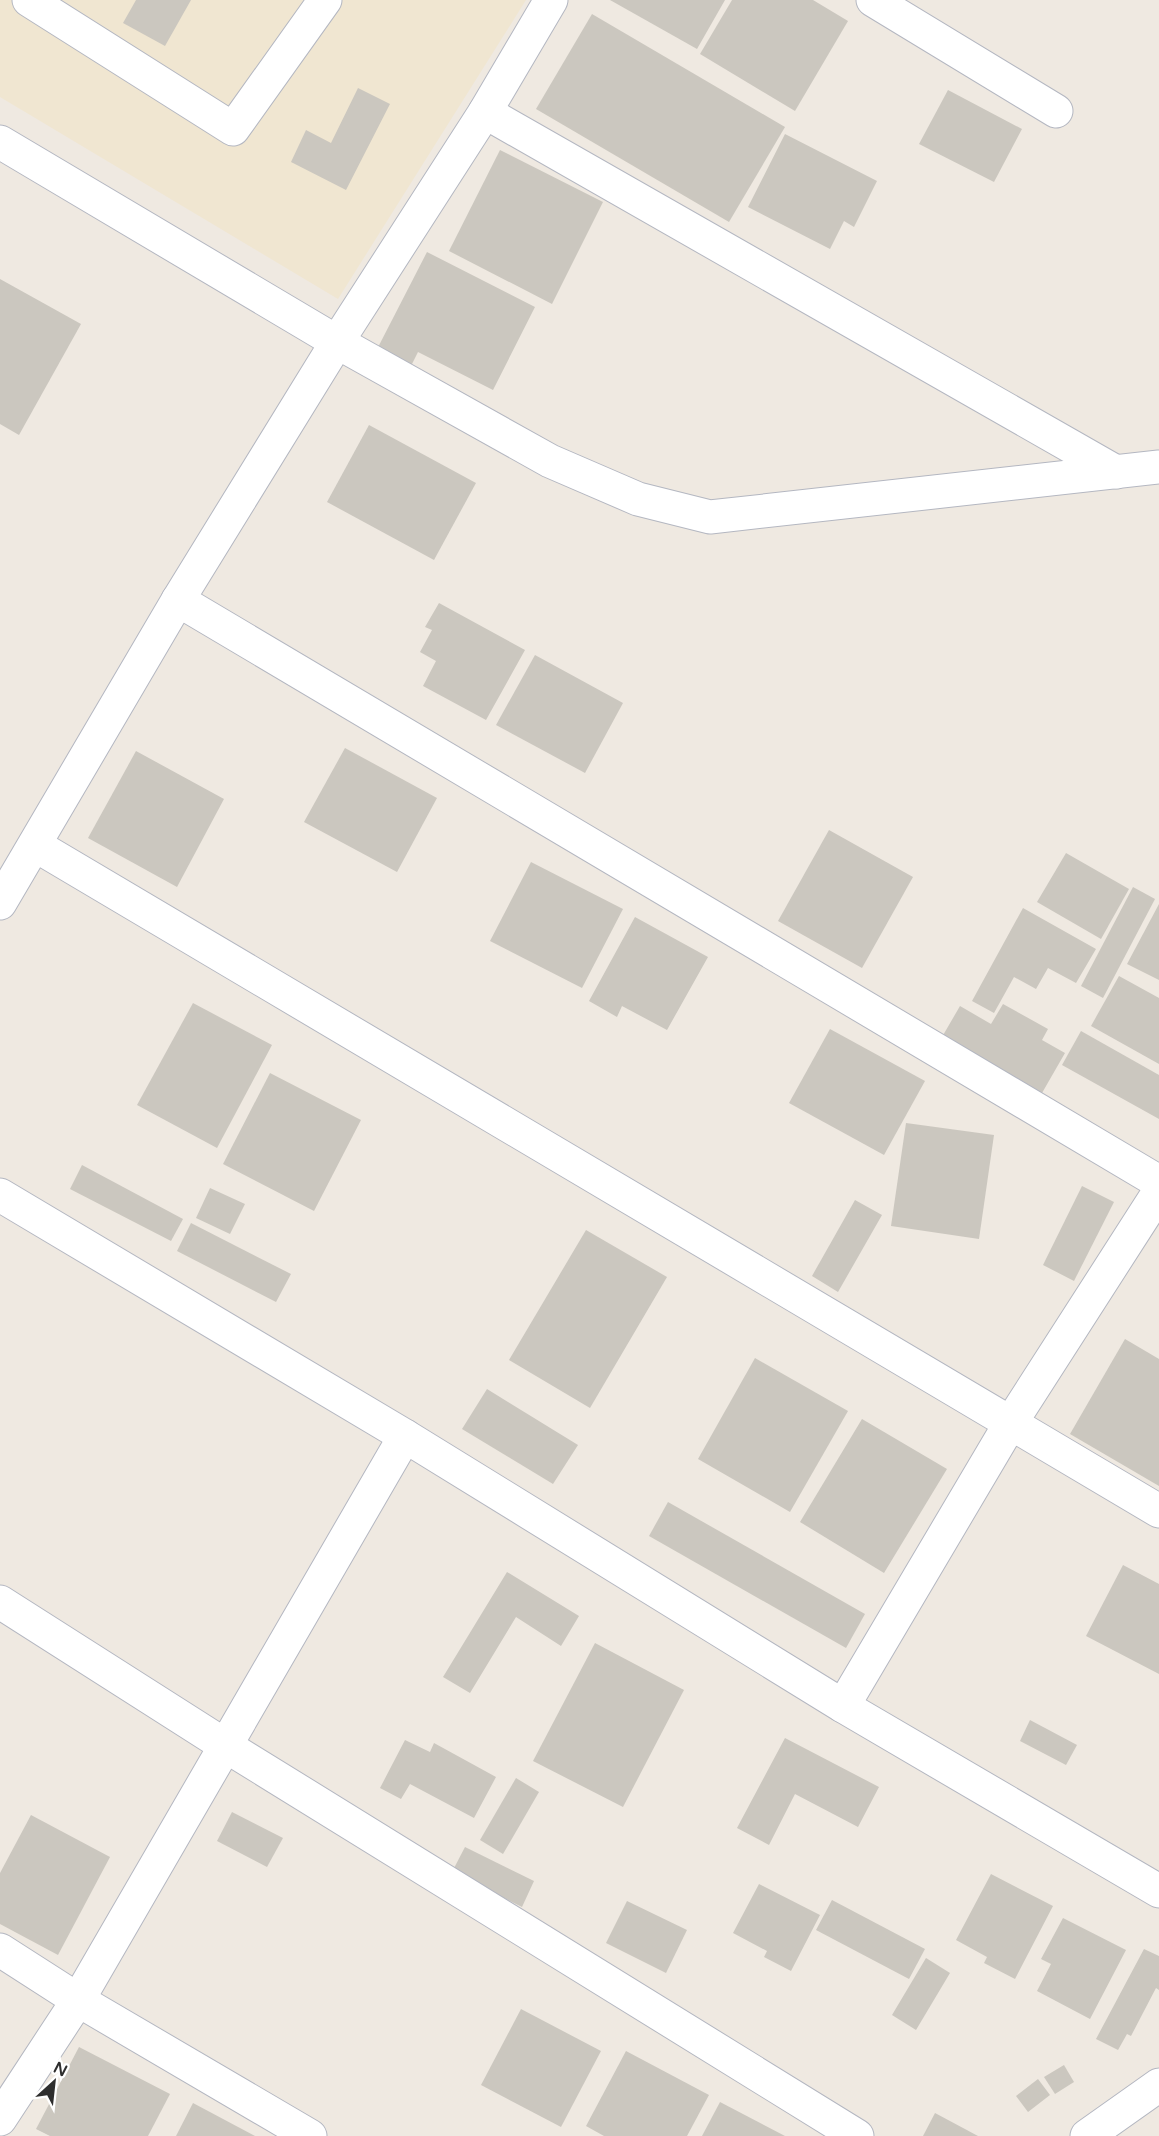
<svg xmlns="http://www.w3.org/2000/svg" width="1159" height="2136" viewBox="0 0 1159 2136" font-family="'Varela Round',sans-serif">
<style>
.education{fill:#f0e6d1}
.building{fill:#cbc7bf}
.lines{fill:none;stroke-linecap:round;stroke-linejoin:round}
.minor-casing{stroke:#b4b7c1;stroke-width:35}
.minor{stroke:#fff;stroke-width:33}
</style>
<rect width="100%" height="100%" fill="#efe9e1"/>
<polygon class="education" points="0,0 526,0 338,299 0,97"/>
<g class="building">
<polygon points="136,0 191,0 165,46 123,23"/>
<polygon points="610,0 725,0 697,49"/>
<polygon points="732,0 813,0 848,21 795,111 700,54"/>
<polygon points="592,14 785,127 729,222 536,109"/>
<polygon points="358,88 390,104 346,190 291,162 306,130 331,143"/>
<polygon points="948,90 1022,129 994,182 919,144"/>
<polygon points="785,134 877,181 854,227 844,221 830,249 748,207"/>
<polygon points="500,150 603,202 552,304 449,251"/>
<polygon points="427,252 535,307 493,390 418,352 407,374 373,357"/>
<polygon points="0,279 81,324 19,435 0,424"/>
<polygon points="369,425 476,483 434,560 327,502"/>
<polygon points="439,603 525,650 486,720 423,686 436,661 420,652 432,630 425,627"/>
<polygon points="535,655 623,703 585,773 496,725"/>
<polygon points="345,748 437,798 397,872 304,822"/>
<polygon points="136,751 224,799 177,887 88,838"/>
<polygon points="829,830 913,877 862,968 778,921"/>
<polygon points="1066,853 1129,889 1101,939 1037,902"/>
<polygon points="531,862 623,909 582,988 490,941"/>
<polygon points="1133,887 1155,899 1103,998 1081,986"/>
<polygon points="1159,904 1159,980 1127,964"/>
<polygon points="1023,908 1096,949 1076,983 1048,968 1036,989 1014,977 994,1013 972,1001"/>
<polygon points="635,917 708,957 667,1030 622,1006 617,1017 589,1001"/>
<polygon points="1119,976 1159,998 1159,1064 1091,1026"/>
<polygon points="193,1003 272,1045 217,1148 137,1105"/>
<polygon points="1003,1004 1048,1029 1042,1040 1065,1053 1042,1093 942,1037 960,1006 991,1024"/>
<polygon points="830,1029 925,1081 884,1155 789,1103"/>
<polygon points="1081,1031 1159,1075 1159,1119 1062,1065"/>
<polygon points="270,1073 361,1120 314,1211 223,1164"/>
<polygon points="906,1123 994,1135 979,1239 891,1226"/>
<polygon points="82,1165 183,1219 171,1241 70,1189"/>
<polygon points="1082,1186 1114,1202 1074,1281 1043,1265"/>
<polygon points="210,1188 245,1204 230,1234 196,1218"/>
<polygon points="855,1200 882,1215 838,1292 812,1276"/>
<polygon points="191,1223 291,1274 276,1302 177,1251"/>
<polygon points="586,1230 667,1277 590,1408 509,1360"/>
<polygon points="1125,1339 1159,1359 1159,1486 1070,1434"/>
<polygon points="755,1358 848,1411 790,1512 698,1459"/>
<polygon points="487,1389 578,1445 553,1484 462,1429"/>
<polygon points="862,1419 947,1469 884,1573 800,1522"/>
<polygon points="668,1502 865,1614 846,1648 649,1536"/>
<polygon points="1123,1565 1159,1584 1159,1674 1086,1636"/>
<polygon points="507,1572 579,1616 561,1646 516,1617 470,1693 443,1677"/>
<polygon points="595,1643 684,1690 623,1807 533,1761"/>
<polygon points="1030,1720 1077,1745 1066,1765 1020,1741"/>
<polygon points="785,1738 879,1787 858,1827 795,1794 769,1845 737,1828"/>
<polygon points="405,1740 430,1752 434,1743 496,1777 474,1818 410,1784 401,1799 380,1788"/>
<polygon points="516,1778 539,1792 503,1854 480,1840"/>
<polygon points="232,1812 283,1838 267,1867 217,1841"/>
<polygon points="31,1815 110,1857 58,1955 0,1924 0,1873"/>
<polygon points="465,1847 534,1881 522,1907 452,1872"/>
<polygon points="991,1874 1053,1906 1015,1979 984,1963 987,1957 956,1940"/>
<polygon points="759,1884 820,1915 791,1971 764,1957 767,1951 733,1933"/>
<polygon points="832,1900 925,1949 909,1979 816,1930"/>
<polygon points="627,1901 687,1930 666,1973 606,1943"/>
<polygon points="1063,1918 1126,1950 1090,2019 1037,1991 1051,1964 1041,1959"/>
<polygon points="1144,1949 1159,1956 1159,1990 1156,1988 1131,2036 1127,2034 1118,2050 1096,2039"/>
<polygon points="926,1958 950,1973 916,2030 892,2015"/>
<polygon points="521,2009 601,2051 561,2127 481,2085"/>
<polygon points="79,2047 170,2094 148,2136 50,2136 36,2129"/>
<polygon points="626,2051 709,2095 687,2136 604,2136 586,2126"/>
<polygon points="1064,2065 1074,2082 1055,2094 1044,2077"/>
<polygon points="1038,2079 1050,2095 1028,2112 1016,2096"/>
<polygon points="720,2102 785,2136 702,2136"/>
<polygon points="193,2103 255,2136 176,2136"/>
<polygon points="935,2113 978,2136 923,2136"/>
</g>
<g class="lines">
<defs>
<g id="minor">
<polyline points="29,0 233,129 325,0"/>
<polyline points="873,0 1056,111"/>
<polyline points="485,112 1116,472"/>
<polyline points="0,142 337,342 550,461 638,499 710,517 1159,467"/>
<polyline points="178,600 1159,1182"/>
<polyline points="35,845 1159,1511"/>
<polyline points="0,903 178,600 337,342 485,112 551,0"/>
<polyline points="0,1195 405,1436 843,1706 1159,1891"/>
<polyline points="0,1602 226,1746 857,2136"/>
<polyline points="843,1706 1010,1424 1159,1192"/>
<polyline points="0,1950 78,2000 310,2136"/>
<polyline points="0,2119 78,2000 405,1436"/>
<polyline points="1087,2136 1159,2085"/>
</g>
</defs>
<use href="#minor" class="minor-casing"/>
<use href="#minor" class="minor"/>
</g>
<g transform="translate(54 2082) rotate(27)" stroke="#ffffff" stroke-width="4.5" paint-order="stroke">
<path d="M0-4.5L10 22L0 15L-10 22Z" fill="#2e2e2e"/>
<text y="-9" font-size="16" font-weight="bold" text-anchor="middle" fill="#2e2e2e">N</text>
</g>
</svg>
